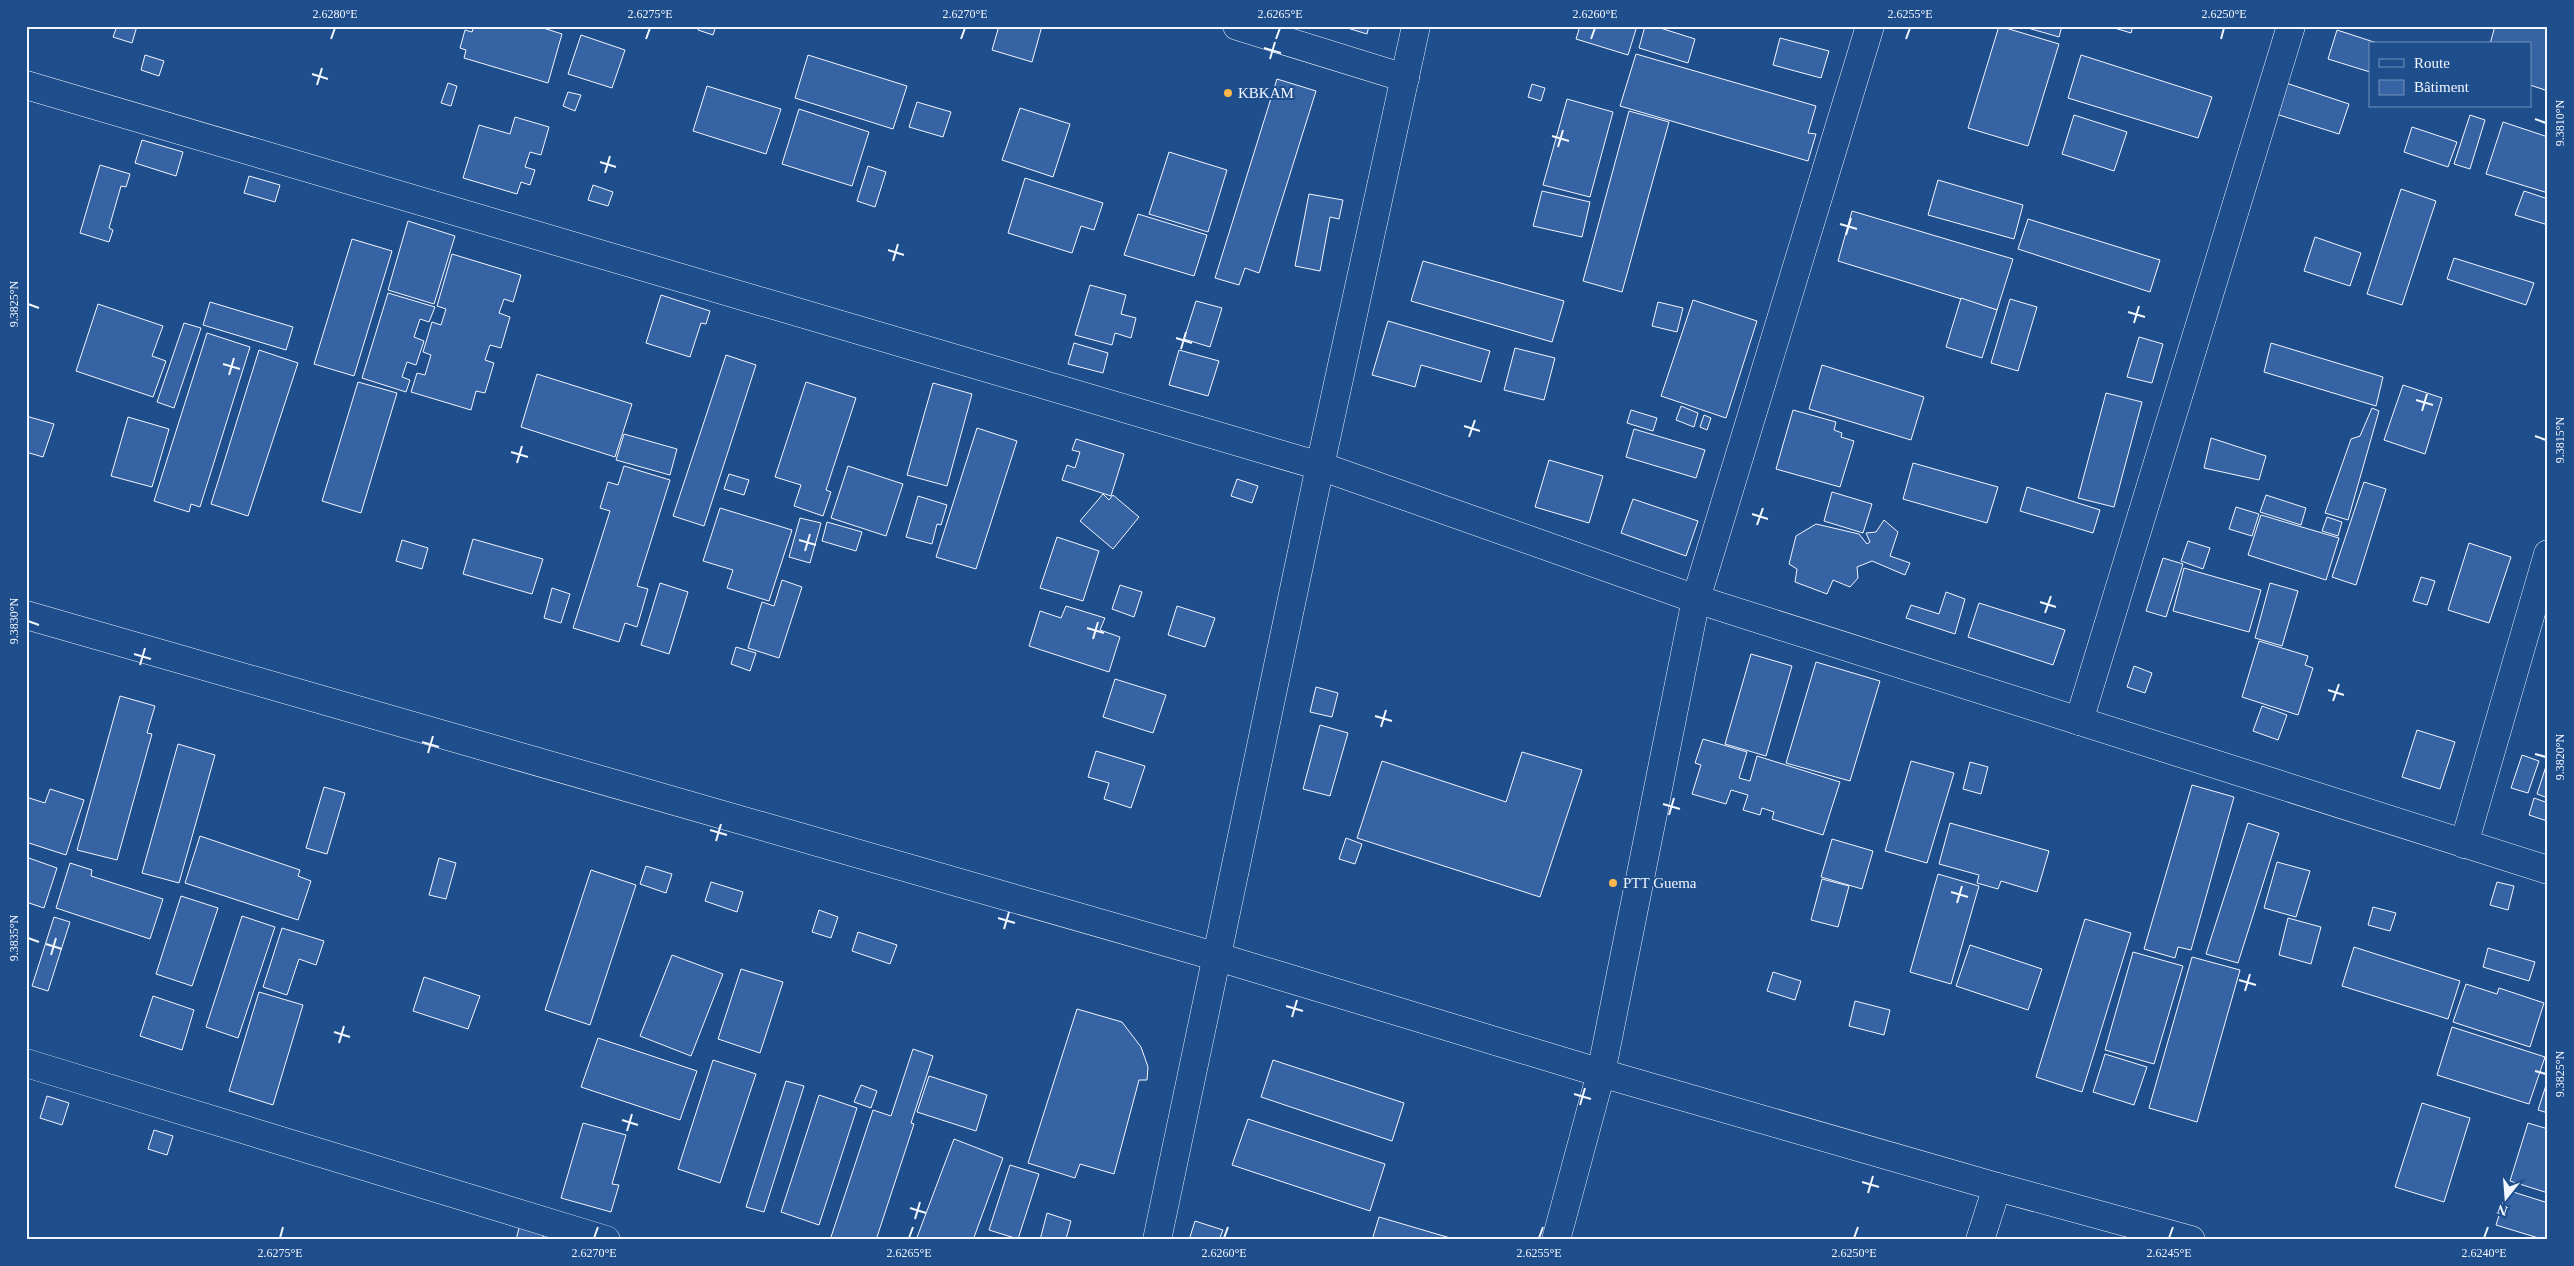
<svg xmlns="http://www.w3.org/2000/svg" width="2574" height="1266" viewBox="0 0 2574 1266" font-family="Georgia,serif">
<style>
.building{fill:#3563a3;stroke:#f2f6ff}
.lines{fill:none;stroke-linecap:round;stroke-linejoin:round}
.minor-casing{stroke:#f2f6ff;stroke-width:29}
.minor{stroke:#1f4e8c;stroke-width:28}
.ticks{fill:none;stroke:#f2f6ff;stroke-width:2}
.poi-dot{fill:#ffb74d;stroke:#1f4e8c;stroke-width:2}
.labels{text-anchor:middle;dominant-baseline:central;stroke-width:4;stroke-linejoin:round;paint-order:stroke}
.poi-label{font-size:15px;fill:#f2f6ff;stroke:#1f4e8c;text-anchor:start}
.neatline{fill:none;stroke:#f2f6ff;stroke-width:2}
.ticks-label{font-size:12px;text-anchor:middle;fill:#f2f6ff}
</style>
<rect width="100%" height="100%" fill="#1f4e8c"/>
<g class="building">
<polygon points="117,26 137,26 132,43 113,37"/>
<polygon points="474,26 537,26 562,34 548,83 464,58 466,50 460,48 465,30 472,32"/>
<polygon points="699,26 716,26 713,35 698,30"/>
<polygon points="999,26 1042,26 1032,62 992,50"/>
<polygon points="1341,26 1369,26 1367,34"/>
<polygon points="1580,26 1637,26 1628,55 1576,39"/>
<polygon points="1645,26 1654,26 1695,39 1688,63 1639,48"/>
<polygon points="1999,26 2059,44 2028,146 1968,128"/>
<polygon points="2021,26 2062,26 2059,37"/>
<polygon points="2108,26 2133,26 2131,33"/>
<polygon points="2495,26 2548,26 2548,91 2530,85 2530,44 2490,44"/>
<polygon points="2337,30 2380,44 2370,44 2370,72 2328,59"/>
<polygon points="581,35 625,50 612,88 568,74"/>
<polygon points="1780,38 1829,51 1821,78 1773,65"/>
<polygon points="1636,54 1816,106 1808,133 1816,134 1808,161 1620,106"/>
<polygon points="145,55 164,61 159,76 141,70"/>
<polygon points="808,55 907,86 893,129 795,98"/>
<polygon points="2081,55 2212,97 2198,138 2068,98"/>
<polygon points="1277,79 1316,91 1259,273 1245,268 1239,285 1215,278"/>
<polygon points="448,83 457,86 451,106 441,103"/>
<polygon points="2286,83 2349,104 2339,134 2276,114"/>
<polygon points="1532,84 1545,88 1541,101 1528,97"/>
<polygon points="707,86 781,109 766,154 693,131"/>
<polygon points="568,92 581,95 575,111 563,106"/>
<polygon points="1567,99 1613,112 1590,197 1543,185"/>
<polygon points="917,102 951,112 943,137 909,127"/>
<polygon points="1020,108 1070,124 1053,177 1002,160"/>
<polygon points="799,109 869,132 852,186 782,164"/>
<polygon points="1629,111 1669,122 1622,292 1583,281"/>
<polygon points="2074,115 2127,132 2114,171 2062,154"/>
<polygon points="2470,115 2485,120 2470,169 2454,164"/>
<polygon points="515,117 549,127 541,155 530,152 525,167 535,170 530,185 521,182 517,194 463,178 479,125 510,134"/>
<polygon points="2503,122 2548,137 2548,193 2486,174"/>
<polygon points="2412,127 2457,142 2448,167 2404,152"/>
<polygon points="142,140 183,152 176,176 135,163"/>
<polygon points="1169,152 1227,170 1208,232 1149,214"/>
<polygon points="100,165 130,174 126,187 121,186 109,228 113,230 109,242 80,233"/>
<polygon points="868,166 886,172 875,207 857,201"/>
<polygon points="249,176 280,185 275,202 244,193"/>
<polygon points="1025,178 1103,203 1094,230 1081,226 1072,253 1008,233"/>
<polygon points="1938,180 2023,205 2014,239 1928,215"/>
<polygon points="593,185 613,192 608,206 588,200"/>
<polygon points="2401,189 2436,201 2402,305 2367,294"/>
<polygon points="1542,191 1590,202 1582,237 1533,226"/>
<polygon points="2524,191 2548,199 2548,225 2515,215"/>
<polygon points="1309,194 1343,200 1339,219 1330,217 1320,271 1295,266"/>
<polygon points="1852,211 2013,259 1997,310 1838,261"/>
<polygon points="1138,214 1207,235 1194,276 1124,255"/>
<polygon points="2028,219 2160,260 2150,292 2018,249"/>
<polygon points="408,221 455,236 434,304 388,290"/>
<polygon points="2315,237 2361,253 2350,286 2304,271"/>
<polygon points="352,239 392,251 354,376 314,364"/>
<polygon points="452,254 521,275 513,302 504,299 499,313 510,317 501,348 490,345 485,360 494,363 485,393 476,391 471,410 411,392 417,373 425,375 431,355 423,352 432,322 441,325 446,309 437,306"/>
<polygon points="2454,258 2534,283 2526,305 2447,279"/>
<polygon points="1423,261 1564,301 1552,342 1411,301"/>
<polygon points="1090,285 1126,295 1121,314 1136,318 1131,338 1115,333 1112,345 1075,335"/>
<polygon points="388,293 435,307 429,322 420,319 414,337 424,341 416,365 407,362 402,377 410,380 406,392 362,378"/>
<polygon points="661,295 710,311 706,324 701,323 690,357 646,343"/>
<polygon points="1961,298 1997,310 1982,358 1946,347"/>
<polygon points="2010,299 2037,307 2018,371 1991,363"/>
<polygon points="1693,300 1757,321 1726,418 1661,396"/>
<polygon points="1196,301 1222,308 1210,347 1184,339"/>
<polygon points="210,302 293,327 286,350 203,325"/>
<polygon points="1658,302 1683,308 1677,332 1652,326"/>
<polygon points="98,304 163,326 152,356 166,361 153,397 76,371"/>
<polygon points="1388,321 1490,351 1481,382 1421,365 1415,387 1372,375"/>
<polygon points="184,323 201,328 174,408 157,402"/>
<polygon points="207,333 250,347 200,507 191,504 189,512 154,501"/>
<polygon points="2139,337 2163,344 2152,383 2127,377"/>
<polygon points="1074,343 1108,353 1103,373 1068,364"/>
<polygon points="2271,343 2383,377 2376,406 2264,372"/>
<polygon points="1515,348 1555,358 1544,400 1504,390"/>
<polygon points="259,350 298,363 248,516 211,504"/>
<polygon points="1179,350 1219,361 1208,396 1169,385"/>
<polygon points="726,355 756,365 704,526 673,516"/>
<polygon points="1822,365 1924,397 1911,440 1809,409"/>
<polygon points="537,374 632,404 615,457 521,427"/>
<polygon points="358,382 397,393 361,513 322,501"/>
<polygon points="806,382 856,398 826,490 831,492 823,516 794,506 801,485 775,477"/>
<polygon points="933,383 972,394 947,486 907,475"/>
<polygon points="2403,385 2442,398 2425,454 2384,440"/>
<polygon points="2106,393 2142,402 2114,507 2078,498"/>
<polygon points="1681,406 1698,413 1694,427 1676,420"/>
<polygon points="2372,408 2379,411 2348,520 2325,513 2351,439 2360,436"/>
<polygon points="1631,410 1657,418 1653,431 1627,423"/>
<polygon points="1793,410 1836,422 1834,430 1842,433 1841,437 1854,441 1840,487 1776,469"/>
<polygon points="1704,415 1711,418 1707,430 1700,427"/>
<polygon points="26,416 54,424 43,457 26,452"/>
<polygon points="128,417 169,429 152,487 111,476"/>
<polygon points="977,428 1017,441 976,569 936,557"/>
<polygon points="1634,429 1705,450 1696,478 1626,457"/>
<polygon points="624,434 677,449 670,475 616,460"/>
<polygon points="2211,438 2266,456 2259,480 2204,468"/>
<polygon points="1076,439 1124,454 1111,496 1062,480 1067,465 1075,468 1080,452 1072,450"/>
<polygon points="1549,460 1603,476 1589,523 1535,507"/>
<polygon points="1913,463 1998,487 1987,523 1903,499"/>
<polygon points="624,466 670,480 637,586 648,589 637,627 625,623 619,642 573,628 610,511 600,508 608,482 618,485"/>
<polygon points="848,466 903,484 886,536 831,518"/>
<polygon points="729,474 749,480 744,495 724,489"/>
<polygon points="1237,479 1258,486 1252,503 1231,496"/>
<polygon points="2364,482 2386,489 2356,585 2332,577"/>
<polygon points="2027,487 2100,510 2093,533 2020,511"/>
<polygon points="1832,492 1872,504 1863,533 1824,521"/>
<polygon points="1103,494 1109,500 1113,495 1139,517 1113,549 1080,521"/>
<polygon points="2266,495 2306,508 2301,525 2260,512"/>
<polygon points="918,496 947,505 941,525 937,524 932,544 906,537"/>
<polygon points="1633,499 1698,521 1686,556 1621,533"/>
<polygon points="2236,507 2259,514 2252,536 2229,529"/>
<polygon points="720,508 792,530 769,601 727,588 733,570 703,561"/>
<polygon points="2261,515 2339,538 2326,580 2248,555"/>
<polygon points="2327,517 2342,522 2338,536 2322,531"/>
<polygon points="800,518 821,523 810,563 789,557"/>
<polygon points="1884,520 1898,532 1890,556 1910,563 1905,575 1872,561 1857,567 1858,578 1850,587 1833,580 1827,594 1795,582 1797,569 1789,564 1796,536 1816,524 1859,534 1867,544 1870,542 1866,533 1876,532"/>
<polygon points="827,522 862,532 856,551 822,541"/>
<polygon points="1057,537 1099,551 1083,601 1040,588"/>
<polygon points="473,539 543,559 532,594 463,574"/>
<polygon points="402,540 428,548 422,569 396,561"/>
<polygon points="2188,541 2210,548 2203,569 2181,561"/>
<polygon points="2469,543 2511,557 2489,623 2448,610"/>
<polygon points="2163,558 2183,564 2166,617 2146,611"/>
<polygon points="2184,568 2261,590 2249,632 2173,611"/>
<polygon points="2421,577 2435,581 2427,605 2413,601"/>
<polygon points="782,580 802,587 779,658 748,648 762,602 774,606"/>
<polygon points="660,583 688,592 669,654 641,645"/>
<polygon points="2270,583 2298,591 2282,646 2255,638"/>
<polygon points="1120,585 1142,592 1134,617 1112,609"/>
<polygon points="552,588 570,594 561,623 544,618"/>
<polygon points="1946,592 1965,599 1955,634 1906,618 1911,605 1939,614"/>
<polygon points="1979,603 2065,630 2053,665 1968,637"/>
<polygon points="1066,606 1105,618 1100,630 1120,637 1109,672 1029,646 1040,611 1061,618"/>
<polygon points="1177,606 1215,618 1205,647 1168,635"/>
<polygon points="2259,641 2308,656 2305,665 2313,668 2298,715 2242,697"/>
<polygon points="736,647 756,653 750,671 731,664"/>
<polygon points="1751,654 1792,666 1766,756 1725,744"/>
<polygon points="1816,662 1880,681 1850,781 1786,763"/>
<polygon points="2134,666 2152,673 2145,693 2127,687"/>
<polygon points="1115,679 1166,695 1153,733 1103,717"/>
<polygon points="1316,687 1338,693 1332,717 1310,712"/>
<polygon points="120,696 155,706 147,733 152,734 117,860 77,850"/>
<polygon points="2262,706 2287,715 2278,740 2253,731"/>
<polygon points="1320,725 1348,733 1330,796 1303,789"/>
<polygon points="2417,730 2455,742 2440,789 2402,777"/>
<polygon points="1703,739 1747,752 1739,778 1750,781 1757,756 1840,782 1823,835 1772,819 1774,812 1762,808 1760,815 1743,810 1748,795 1731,790 1726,804 1692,794 1701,765 1695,763"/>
<polygon points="178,744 215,755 179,883 142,873"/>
<polygon points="1096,751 1145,766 1131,808 1104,799 1109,783 1088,777"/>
<polygon points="1522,752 1582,770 1540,897 1357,838 1382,761 1506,802"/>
<polygon points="2522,755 2539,761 2528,793 2511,788"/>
<polygon points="2548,760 2548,798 2537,794"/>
<polygon points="1911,761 1954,773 1927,863 1885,851"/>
<polygon points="1970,762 1988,767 1981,794 1963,789"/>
<polygon points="2192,785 2234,797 2191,950 2178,947 2175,958 2144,949"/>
<polygon points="324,787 345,793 327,854 306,848"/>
<polygon points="50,789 84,800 66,855 26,842 26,797 45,803"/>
<polygon points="2534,798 2548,803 2547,821 2529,815"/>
<polygon points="1950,823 2049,851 2037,892 2001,881 1998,889 1977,883 1979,875 1939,864"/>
<polygon points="2248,823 2279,833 2238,963 2206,954"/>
<polygon points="200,836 300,870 298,876 311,881 298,920 185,883"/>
<polygon points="1346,838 1362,844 1355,864 1339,859"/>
<polygon points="1832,839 1873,851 1862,889 1821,877"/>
<polygon points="26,857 57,868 44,908 26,902"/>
<polygon points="439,858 456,863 446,899 429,895"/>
<polygon points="2277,862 2310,871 2296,917 2264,908"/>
<polygon points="70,863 92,870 91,876 163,899 150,939 56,908"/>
<polygon points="646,866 672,874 666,893 640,884"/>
<polygon points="591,870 636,885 590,1025 545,1010"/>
<polygon points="1938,874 1979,886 1951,984 1910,972"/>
<polygon points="1822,879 1849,886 1838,927 1811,920"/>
<polygon points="711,882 743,892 737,912 705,901"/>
<polygon points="2497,882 2514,886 2508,910 2490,905"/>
<polygon points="181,896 218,908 192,986 156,974"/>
<polygon points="2373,907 2396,913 2390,931 2368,925"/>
<polygon points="819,910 838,917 831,938 812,932"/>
<polygon points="242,916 275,927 238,1038 206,1027"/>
<polygon points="54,917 70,922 48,991 32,986"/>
<polygon points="2288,918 2321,927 2311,964 2279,955"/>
<polygon points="2085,919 2131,933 2082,1092 2036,1077"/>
<polygon points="282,928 324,941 316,965 299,959 287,995 263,987"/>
<polygon points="858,932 897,945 890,964 852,951"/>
<polygon points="1970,945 2042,969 2028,1010 1956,986"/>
<polygon points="2354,947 2460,981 2448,1019 2342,986"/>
<polygon points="2488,948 2535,962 2529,981 2483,967"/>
<polygon points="2133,952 2183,966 2154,1064 2105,1050"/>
<polygon points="672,955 723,974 691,1056 640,1036"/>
<polygon points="2192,957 2240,970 2197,1122 2149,1108"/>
<polygon points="741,969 783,982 760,1053 718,1039"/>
<polygon points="1773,972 1801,981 1795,1000 1767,991"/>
<polygon points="424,977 480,996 468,1029 413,1011"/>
<polygon points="2466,984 2497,994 2499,988 2544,1003 2530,1047 2453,1022"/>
<polygon points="259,992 303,1005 273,1105 229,1091"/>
<polygon points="153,996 194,1010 182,1050 140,1036"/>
<polygon points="1855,1001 1890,1010 1884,1035 1849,1026"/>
<polygon points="1077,1009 1122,1022 1141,1047 1148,1067 1147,1080 1139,1080 1114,1174 1080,1164 1075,1178 1028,1163"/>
<polygon points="2452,1027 2545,1057 2529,1104 2437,1075"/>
<polygon points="598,1038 697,1071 680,1120 581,1087"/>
<polygon points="913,1049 933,1056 911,1123 914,1124 876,1240 830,1240 873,1110 891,1116"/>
<polygon points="2105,1054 2147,1067 2134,1105 2093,1092"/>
<polygon points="713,1060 756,1074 720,1183 678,1169"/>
<polygon points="1273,1060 1404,1103 1392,1141 1261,1097"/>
<polygon points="929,1076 987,1095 976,1131 917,1112"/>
<polygon points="2548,1079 2548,1113 2538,1110"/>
<polygon points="786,1081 804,1086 764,1212 746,1207"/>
<polygon points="861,1085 877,1091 871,1108 854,1102"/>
<polygon points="819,1095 857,1108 819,1225 781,1212"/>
<polygon points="47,1096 69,1103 62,1125 40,1118"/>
<polygon points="2422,1103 2470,1118 2444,1202 2395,1187"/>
<polygon points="1248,1119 1385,1164 1370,1211 1232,1165"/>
<polygon points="583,1123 626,1135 612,1184 619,1185 611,1212 561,1198"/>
<polygon points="2528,1123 2548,1129 2548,1193 2510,1181"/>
<polygon points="154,1130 173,1136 167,1155 148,1149"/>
<polygon points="954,1139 1003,1158 973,1240 916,1240"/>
<polygon points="1010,1165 1039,1174 1018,1239 989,1230"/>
<polygon points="2507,1190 2548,1203 2548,1233 2545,1240 2496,1225"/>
<polygon points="1047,1213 1071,1221 1066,1239 1070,1240 1040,1240"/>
<polygon points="1379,1217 1457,1240 1372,1240"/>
<polygon points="1195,1221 1223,1230 1219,1240 1189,1240"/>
<polygon points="520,1224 545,1231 542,1240 516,1240"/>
</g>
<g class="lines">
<defs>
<g id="minor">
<polyline points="1237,26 1405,78"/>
<polyline points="26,85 1320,466 1696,599 2548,870"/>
<polyline points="26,615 1218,957 1601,1073 1997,1187 2191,1240"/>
<polyline points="2079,721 2291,26"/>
<polyline points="2464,844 2548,554"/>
<polyline points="26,1063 606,1240"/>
<polyline points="1157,1240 1320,466 1416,26"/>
<polyline points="1556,1240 1601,1073 1696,599 1870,26"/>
<polyline points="1980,1240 1997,1187"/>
</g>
</defs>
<use href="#minor" class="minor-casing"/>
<use href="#minor" class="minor"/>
</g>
<path class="ticks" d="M331 39 335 28M646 39 650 28M961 39 965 28M1276 39 1280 28M1591 39 1595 28M1906 39 1910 28M2221 39 2224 28M1264 48 1281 53M1270 59 1275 42M312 74 328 79M317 85 322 68M2535 119 2546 123M1552 136 1569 141M1558 147 1563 130M600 162 616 167M605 173 610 156M1840 224 1857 229M1846 235 1851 218M888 250 904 255M893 261 898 244M28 304 39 308M2128 312 2145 317M2134 323 2139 306M1176 338 1192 343M1181 349 1186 332M223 364 240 369M229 375 234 358M2416 400 2433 405M2422 411 2427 394M1464 426 1480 431M2535 436 2546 440M1469 437 1475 420M511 452 528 457M517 463 522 446M1752 514 1768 519M1757 525 1763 508M799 540 816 545M805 551 810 534M2040 602 2056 607M2045 613 2051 596M28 621 39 625M1087 628 1104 633M1093 639 1098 622M134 654 151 659M140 665 145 648M2328 690 2344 695M2333 701 2339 684M1375 716 1392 721M1381 727 1386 710M422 742 439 747M428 753 433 736M2535 754 2546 757M1663 804 1680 809M1669 815 1674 798M710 830 727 835M716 841 721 824M1951 892 1968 897M1957 903 1962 886M998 918 1015 923M1004 929 1009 912M28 938 39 942M46 944 62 949M51 955 56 938M2239 980 2256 985M2245 991 2250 974M1286 1006 1303 1011M1292 1017 1297 1000M334 1032 350 1037M339 1043 344 1026M2535 1071 2546 1074M1574 1094 1591 1099M1580 1105 1585 1088M622 1120 638 1125M627 1131 632 1114M1862 1182 1879 1187M1868 1193 1873 1176M910 1208 926 1213M915 1219 920 1202M280 1238 283 1227M594 1238 598 1227M909 1238 913 1227M1224 1238 1228 1227M1539 1238 1543 1227M1854 1238 1858 1227M2169 1238 2173 1227M2484 1238 2488 1227"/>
<g class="poi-dot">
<circle cx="1228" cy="93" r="5"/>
<circle cx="1613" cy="883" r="5"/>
</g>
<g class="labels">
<g class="poi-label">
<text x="1238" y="93">KBKAM</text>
<text x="1623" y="883">PTT Guema</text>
</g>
</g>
<rect width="2574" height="1266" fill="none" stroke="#1f4e8c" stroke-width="55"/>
<rect x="2369" y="42" width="162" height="65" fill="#1f4e8c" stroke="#7391ba"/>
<rect x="2379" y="59" width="25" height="8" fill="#1f4e8c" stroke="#7391ba"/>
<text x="2414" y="68" font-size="15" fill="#f2f6ff">Route</text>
<rect x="2379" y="80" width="25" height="15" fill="#3563a3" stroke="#7391ba"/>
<text x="2414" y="92" font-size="15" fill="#f2f6ff">Bâtiment</text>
<g transform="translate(2506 1198) rotate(197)" stroke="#1f4e8c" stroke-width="4" paint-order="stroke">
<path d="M0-4L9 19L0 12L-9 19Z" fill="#f2f6ff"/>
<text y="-8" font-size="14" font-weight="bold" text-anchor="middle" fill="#f2f6ff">N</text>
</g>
<rect x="28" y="28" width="2518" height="1210" class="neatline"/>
<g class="ticks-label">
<text x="335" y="18">2.6280°E</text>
<text x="650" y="18">2.6275°E</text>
<text x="965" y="18">2.6270°E</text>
<text x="1280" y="18">2.6265°E</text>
<text x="1595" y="18">2.6260°E</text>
<text x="1910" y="18">2.6255°E</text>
<text x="2224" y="18">2.6250°E</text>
<text transform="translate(2560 123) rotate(-90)" y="4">9.3810°N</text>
<text transform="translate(14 304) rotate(-90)" y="4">9.3825°N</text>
<text transform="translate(2560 440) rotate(-90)" y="4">9.3815°N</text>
<text transform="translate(14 621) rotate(-90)" y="4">9.3830°N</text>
<text transform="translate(2560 757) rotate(-90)" y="4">9.3820°N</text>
<text transform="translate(14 938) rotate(-90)" y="4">9.3835°N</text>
<text transform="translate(2560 1074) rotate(-90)" y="4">9.3825°N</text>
<text x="280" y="1257">2.6275°E</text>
<text x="594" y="1257">2.6270°E</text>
<text x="909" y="1257">2.6265°E</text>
<text x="1224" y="1257">2.6260°E</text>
<text x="1539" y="1257">2.6255°E</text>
<text x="1854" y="1257">2.6250°E</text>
<text x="2169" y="1257">2.6245°E</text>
<text x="2484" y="1257">2.6240°E</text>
</g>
</svg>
